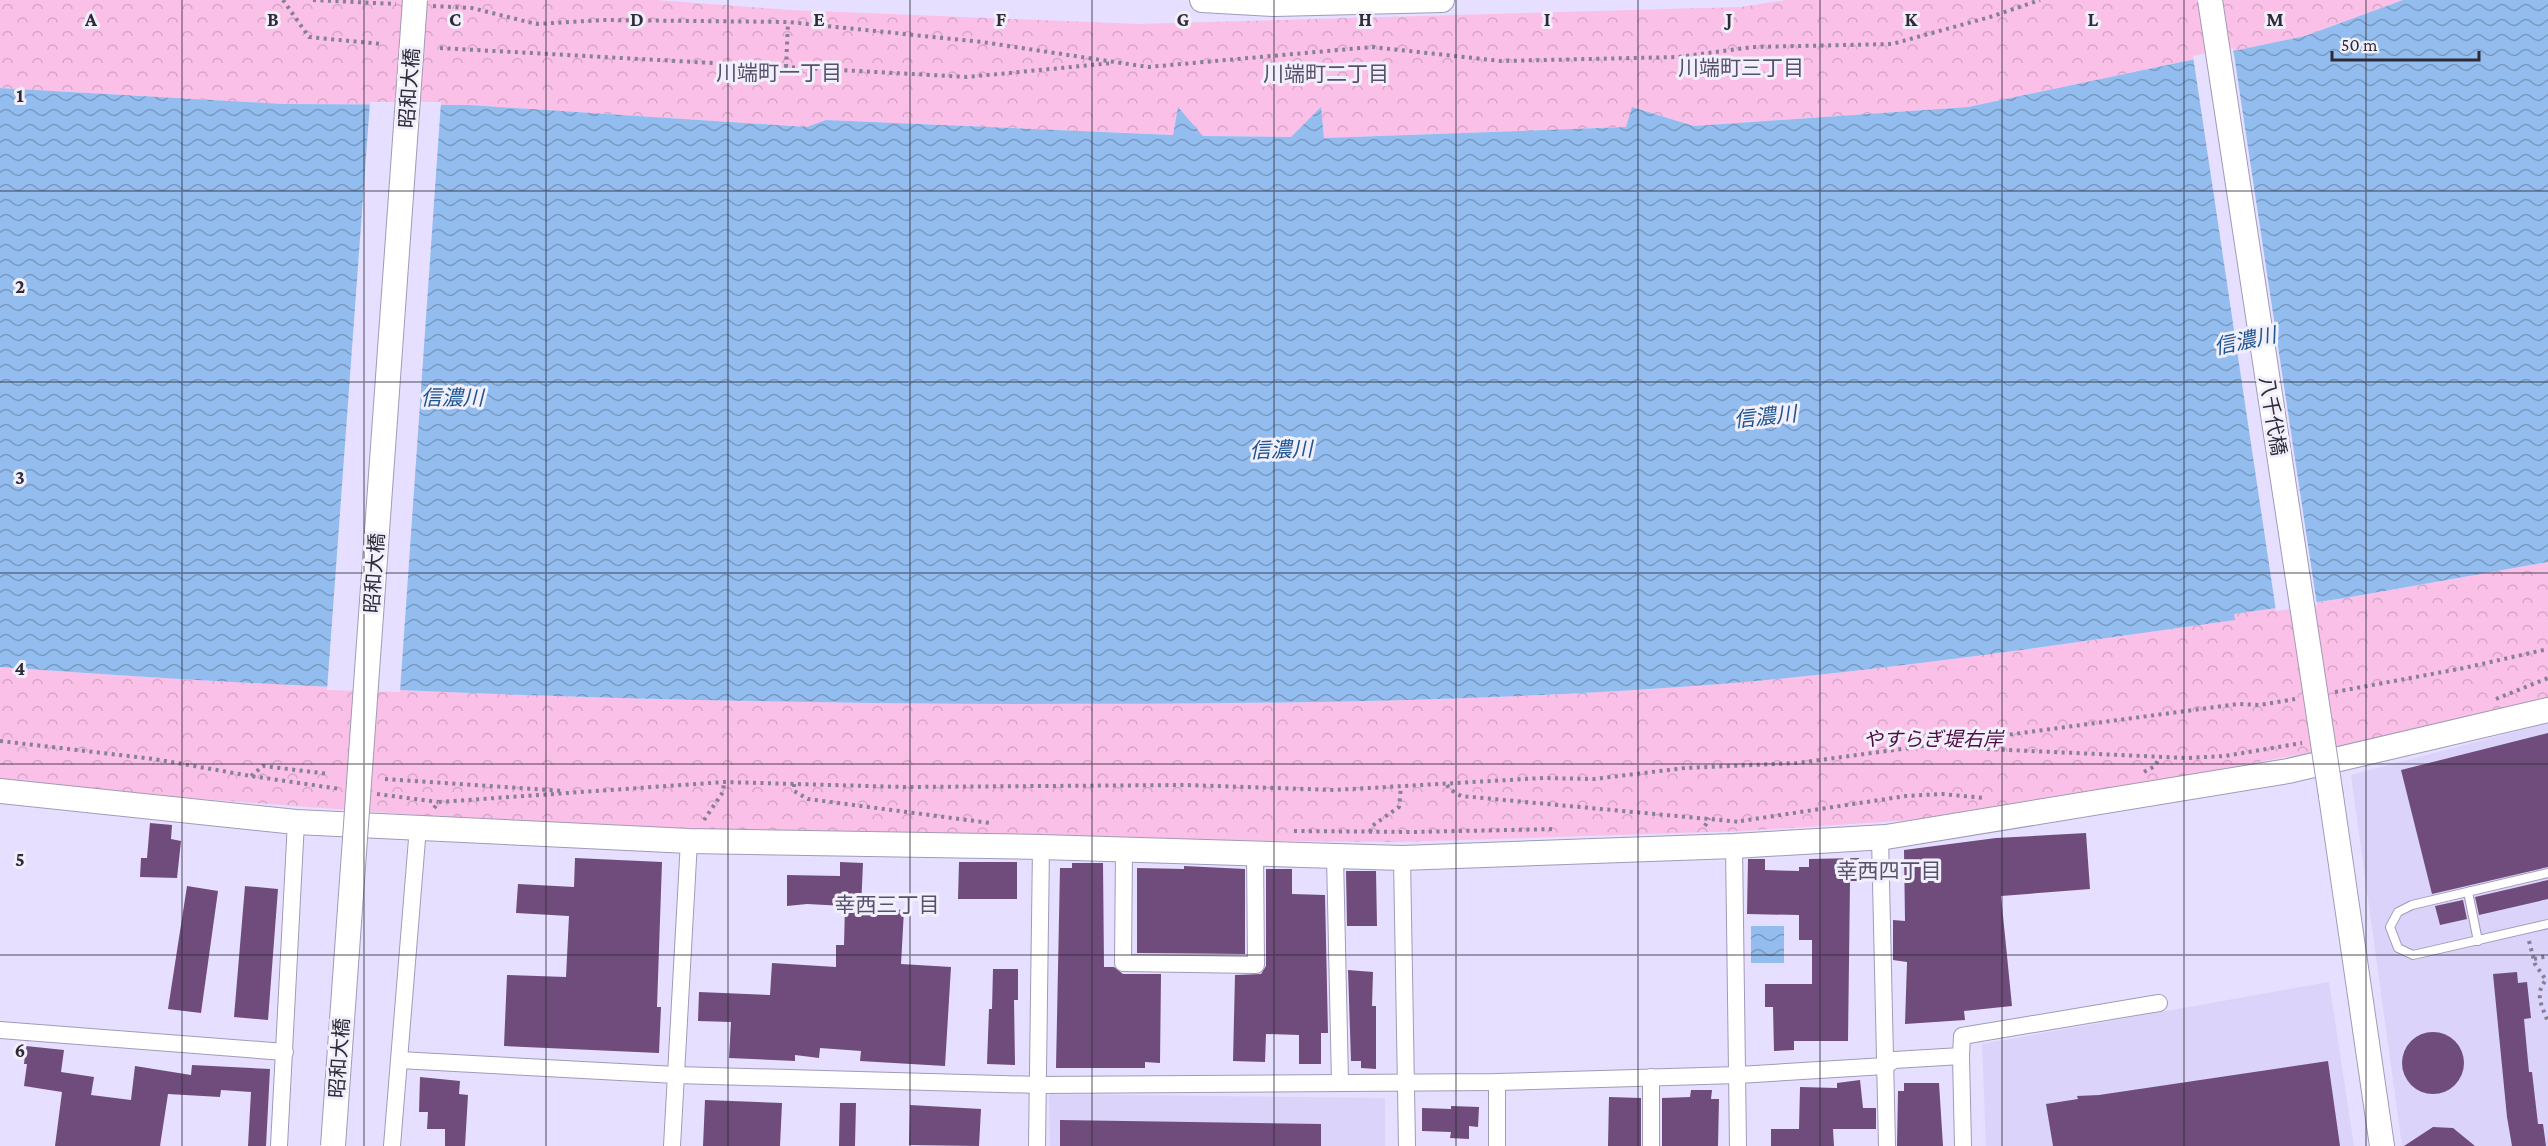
<svg xmlns="http://www.w3.org/2000/svg" width="2548" height="1146" viewBox="0 0 2548 1146" font-family="'Crimson Pro','Noto Sans JP',serif">
<style>
.built{fill:#dcd3fa}
.park{fill:url(#park-crowns)}
.water{fill:url(#water-waves)}
.pier{fill:#e6dfff}
.building{fill:#6f4c7b}
.lines{fill:none;stroke-linecap:round;stroke-linejoin:round}
.lane-casing{stroke:#a19ab8;stroke-width:10}
.street-casing{stroke:#a19ab8;stroke-width:18}
.secondary-casing{stroke:#a19ab8;stroke-width:26}
.path{stroke:#858096;stroke-width:4;stroke-dasharray:3 4.5;stroke-linecap:butt}
.lane{stroke:#fff;stroke-width:8}
.street{stroke:#fff;stroke-width:16}
.secondary{stroke:#fff;stroke-width:24}
.secondary-bridge-casing{stroke:#a19ab8;stroke-width:26;stroke-linecap:butt}
.secondary-bridge{stroke:#fff;stroke-width:24}
.grid{fill:none;stroke:#2e2b37;stroke-width:1.5;stroke-opacity:0.55}
.labels{text-anchor:middle;dominant-baseline:central;stroke-width:6;stroke-linejoin:round;paint-order:stroke}
.street-label{font-size:20px;fill:#2e2b37;stroke:#f2effc}
.park-label{font-size:20px;font-style:italic;fill:#500d42;stroke:#f2effc}
.neighbourhood-label{font-size:21px;fill:#57506b;stroke:#f2effc}
.water-label{font-size:21px;font-style:italic;fill:#1d5591;stroke:#f2effc}
.grid-label{font-size:20px;text-anchor:middle;font-weight:bold;fill:#2e2b37;stroke:#f2effc;stroke-width:6;stroke-linejoin:round;paint-order:stroke}
</style>
<defs>
<pattern id="park-crowns" width="20" height="18" patternUnits="userSpaceOnUse" patternTransform="scale(1.5)"><rect width="20" height="18" fill="#fac0e7"/><path d="M2 6a3 3 0 1 1 6 0M12 15a3 3 0 1 1 6 0" fill="none" stroke="#d7a5c7"/></pattern>
<pattern id="water-waves" width="16" height="10" patternUnits="userSpaceOnUse" patternTransform="scale(1.5)"><rect width="16" height="10" fill="#93bdef"/><path d="M0 5q4-4 8 0t8 0" fill="none" stroke="#789ac2"/></pattern>
</defs>
<rect width="100%" height="100%" fill="#e6dfff"/>
<g class="built">
<polygon points="2548,723 2548,1146 2402,1146 2351,775"/>
<polygon points="2329,982 2354,1146 1986,1146 1982,1044"/>
<polygon points="1049,1094 1385,1098 1385,1146 1050,1146"/>
</g>
<g class="park">
<polygon points="0,0 656,0 790,10 1138,24 1741,7 1787,0 2403,0 2305,36 1968,107 1694,126 1633,107 1626,127 1324,138 1321,108 1291,137 1203,136 1178,108 1173,135 826,120 807,127 469,105 284,104 0,88"/>
<path d="M2548 562V703L2456 725 2017 807 1944 818 1743 831 1397 842 705 835 445 821 417 815 0 784V667C340 692 682 703 1023 704 1256 704 1489 702 1720 684 1892 670 2064 644 2234 620L2233 614 2345 598Z"/>
</g>
<g class="water">
<path d="M2403 0H2548V562L2345 598 2234 614 2235 620C2064 644 1893 670 1721 684 1489 702 1256 704 1023 704 682 703 340 692 0 667V88L284 104 469 105 807 127 826 120 1173 135 1178 107 1203 136 1291 137 1321 107 1324 138 1626 127 1632 107 1694 126 1968 107 2305 36Z"/>
<rect x="1751" y="926" width="33" height="37"/>
</g>
<g class="pier">
<polygon points="2233,48 2317,605 2276,611 2193,56"/>
<polygon points="370,102 441,102 400,692 327,690"/>
</g>
<g class="building">
<polygon points="2548,733 2548,867 2432,894 2401,770"/>
<polygon points="150,823 172,825 171,839 181,841 177,878 140,877 141,858 147,858"/>
<polygon points="2086,833 2090,889 2001,896 2012,1006 1964,1011 1965,1020 1905,1024 1907,962 1893,960 1893,920 1905,921 1904,850 1996,838"/>
<polygon points="575,858 662,862 657,1007 661,1007 659,1053 504,1046 507,975 566,977 569,916 516,913 518,884 574,887"/>
<polygon points="1859,858 1859,881 1850,881 1848,1041 1794,1041 1794,1050 1774,1051 1773,1007 1765,1007 1765,984 1812,984 1812,940 1799,940 1799,915 1747,914 1748,859 1765,859 1765,870 1799,871 1799,867 1809,867 1809,859"/>
<polygon points="840,862 863,863 861,908 904,910 901,964 951,967 945,1066 860,1061 861,1051 820,1048 819,1058 795,1055 795,1061 729,1058 731,1022 698,1021 699,992 770,995 772,963 836,967 836,945 844,945 845,906 807,904 787,906 787,875 840,876"/>
<polygon points="959,862 1017,862 1017,899 958,899"/>
<polygon points="1072,863 1103,863 1104,967 1114,967 1123,974 1161,974 1160,1063 1145,1062 1145,1068 1056,1068 1060,868 1072,868"/>
<polygon points="1184,866 1245,869 1245,954 1137,953 1137,868 1184,869"/>
<polygon points="1266,869 1292,869 1292,894 1325,895 1328,1033 1321,1033 1321,1064 1299,1064 1299,1035 1266,1034 1265,1062 1233,1061 1235,975 1261,974 1266,966"/>
<polygon points="1346,871 1376,871 1377,926 1347,926"/>
<polygon points="2548,880 2548,899 2479,915 2475,897"/>
<polygon points="187,886 218,891 201,1013 168,1009"/>
<polygon points="245,886 278,889 268,1020 234,1017"/>
<polygon points="2463,900 2467,919 2440,925 2435,906"/>
<polygon points="993,969 1018,969 1018,1000 1014,1000 1015,1065 987,1064 989,1009 992,1009"/>
<polygon points="1348,970 1373,972 1372,1006 1376,1006 1376,1069 1361,1068 1361,1061 1351,1061"/>
<polygon points="2517,972 2518,983 2527,982 2531,1018 2524,1019 2529,1072 2532,1072 2538,1124 2543,1124 2546,1146 2512,1146 2507,1117 2493,974"/>
<circle cx="2433" cy="1063" r="31"/>
<polygon points="26,1046 64,1050 61,1072 94,1077 91,1095 131,1100 135,1066 191,1075 192,1065 270,1069 266,1146 248,1146 251,1092 221,1090 220,1097 168,1094 160,1146 55,1146 62,1092 24,1086 27,1064 24,1064"/>
<polygon points="2328,1061 2340,1146 2053,1146 2046,1104 2078,1099 2077,1096 2099,1095"/>
<polygon points="420,1077 460,1081 459,1094 468,1095 465,1146 445,1146 445,1129 427,1129 428,1112 419,1112"/>
<polygon points="1860,1080 1863,1108 1876,1108 1876,1129 1833,1129 1834,1146 1771,1146 1771,1129 1799,1129 1800,1087 1837,1088 1837,1083"/>
<polygon points="1904,1083 1939,1083 1943,1146 1897,1146 1898,1091 1904,1091"/>
<polygon points="1691,1090 1712,1090 1711,1099 1719,1099 1718,1146 1662,1146 1662,1098 1690,1097"/>
<polygon points="1609,1097 1641,1098 1641,1146 1608,1146"/>
<polygon points="705,1100 782,1103 780,1146 703,1146"/>
<polygon points="840,1103 856,1103 855,1146 839,1146"/>
<polygon points="910,1105 981,1109 979,1146 909,1145"/>
<polygon points="1451,1106 1479,1107 1478,1127 1469,1126 1469,1139 1450,1138 1451,1132 1422,1131 1422,1108 1451,1109"/>
<polygon points="1060,1120 1321,1124 1321,1146 1060,1146"/>
<polygon points="2433,1127 2453,1128 2475,1146 2404,1146"/>
</g>
<g class="lines">
<defs>
<g id="lane">
<polyline points="2548,873 2412,905 2398,912 2390,927 2398,948 2413,955 2548,924"/>
<polyline points="2471,891 2468,892 2478,941"/>
</g>
<g id="street">
<polyline points="1880,837 1887,1146"/>
<polyline points="1734,846 1738,1146"/>
<polyline points="1124,849 1123,963 1256,965 1255,852"/>
<polyline points="1335,856 1340,1082"/>
<polyline points="1402,858 1407,1146"/>
<polyline points="0,1030 285,1052"/>
<polyline points="1961,1056 1962,1036 2159,1003"/>
<polyline points="399,1060 676,1075 1039,1085 1497,1082 1738,1075 1885,1066 1894,1060 1961,1056 1963,1146"/>
<polyline points="279,1146 296,822"/>
<polyline points="392,1146 418,827"/>
<polyline points="672,1146 689,841"/>
<polyline points="1037,1146 1041,847"/>
<polyline points="1497,1146 1497,1082"/>
<polyline points="1651,1146 1651,1077"/>
</g>
<g id="secondary">
<polyline points="1202,0 1274,4 1442,0"/>
<polyline points="0,791 296,822 689,841 1041,847 1402,858 1734,846 1886,837 2288,771 2548,710"/>
<polyline points="2331,796 2382,1146"/>
</g>
</defs>
<use href="#lane" class="lane-casing"/>
<use href="#street" class="street-casing"/>
<use href="#secondary" class="secondary-casing"/>
<g class="path">
<polyline points="283,0 309,37 381,44"/>
<polyline points="313,0 396,4"/>
<polyline points="433,6 472,8 536,24 604,20 788,22 982,42 1148,67 1372,47 1501,61 1678,57 1753,47 1892,44 1990,17 2040,0"/>
<polyline points="440,48 967,77 1113,63"/>
<polyline points="786,67 788,22"/>
<polyline points="2335,692 2464,668 2548,649"/>
<polyline points="2496,699 2548,678"/>
<polyline points="0,741 154,759 251,776 340,789"/>
<polyline points="1957,745 1986,749 2187,758 2225,756 2302,743"/>
<polyline points="2144,772 2155,766 2159,758"/>
<polyline points="251,776 263,766 329,774"/>
<polyline points="385,779 564,791"/>
<polyline points="794,784 794,791 808,799 990,823"/>
<polyline points="1447,785 1451,790 1461,796 1741,822"/>
<polyline points="377,794 438,802"/>
<polyline points="434,808 439,802 724,782 904,787 1186,785 1334,790 1543,778 1594,779 1685,768 1797,763 2238,704 2260,705 2295,699"/>
<polyline points="704,820 723,792 724,782"/>
<polyline points="1741,821 1906,796 1942,794 1984,798"/>
<polyline points="1705,826 1709,818"/>
<polyline points="1294,831 1412,832 1556,829"/>
<polyline points="1370,832 1372,826 1399,807 1401,787"/>
<path d="M2529 941 2535 964 2546 980C2534 994 2542 1006 2548 1022"/>
<polyline points="2534,959 2548,956"/>
</g>
<use href="#lane" class="lane"/>
<use href="#street" class="street"/>
<use href="#secondary" class="secondary"/>
<defs>
<g id="secondary-bridge">
<polyline points="2210,0 2331,796"/>
<polyline points="333,1146 415,0"/>
</g>
</defs>
<use href="#secondary-bridge" class="secondary-bridge-casing"/>
<use href="#secondary-bridge" class="secondary-bridge"/>
</g>
<path class="grid" d="M182 0V1146M364 0V1146M546 0V1146M728 0V1146M910 0V1146M1092 0V1146M1274 0V1146M1456 0V1146M1638 0V1146M1820 0V1146M2002 0V1146M2184 0V1146M2366 0V1146M0 191H2548M0 382H2548M0 573H2548M0 764H2548M0 955H2548"/>
<g class="labels">
<g class="street-label">
<text transform="translate(409 88) rotate(-86)">昭和大橋</text>
<text transform="translate(2273 416) rotate(81)">八千代橋</text>
<text transform="translate(374 573) rotate(-86)">昭和大橋</text>
<text transform="translate(339 1058) rotate(-86)">昭和大橋</text>
</g>
<g class="park-label">
<text x="1933" y="739">やすらぎ堤右岸</text>
</g>
<g class="neighbourhood-label">
<text x="1741" y="68">川端町三丁目</text>
<text x="779" y="73">川端町一丁目</text>
<text x="1326" y="74">川端町二丁目</text>
<text x="1889" y="871">幸西四丁目</text>
<text x="887" y="905">幸西三丁目</text>
</g>
<g class="water-label">
<text transform="translate(2245 341) rotate(-12)">信濃川</text>
<text x="452" y="398">信濃川</text>
<text transform="translate(1765 417) rotate(-6)">信濃川</text>
<text transform="translate(1281 450) rotate(-2)">信濃川</text>
</g>
</g>
<g class="grid-label">
<text x="91" y="26">A</text>
<text x="273" y="26">B</text>
<text x="455" y="26">C</text>
<text x="637" y="26">D</text>
<text x="819" y="26">E</text>
<text x="1001" y="26">F</text>
<text x="1183" y="26">G</text>
<text x="1365" y="26">H</text>
<text x="1547" y="26">I</text>
<text x="1729" y="26">J</text>
<text x="1911" y="26">K</text>
<text x="2093" y="26">L</text>
<text x="2275" y="26">M</text>
<text x="20" y="102">1</text>
<text x="20" y="293">2</text>
<text x="20" y="484">3</text>
<text x="20" y="675">4</text>
<text x="20" y="866">5</text>
<text x="20" y="1057">6</text>
</g>
<path d="M2332 51v9h147v-9" fill="none" stroke="#2e2b37" stroke-width="3"/>
<text x="2341" y="51" font-size="18" fill="#2e2b37" stroke="#f2effc" stroke-width="4.5" paint-order="stroke">50 m</text>
</svg>
